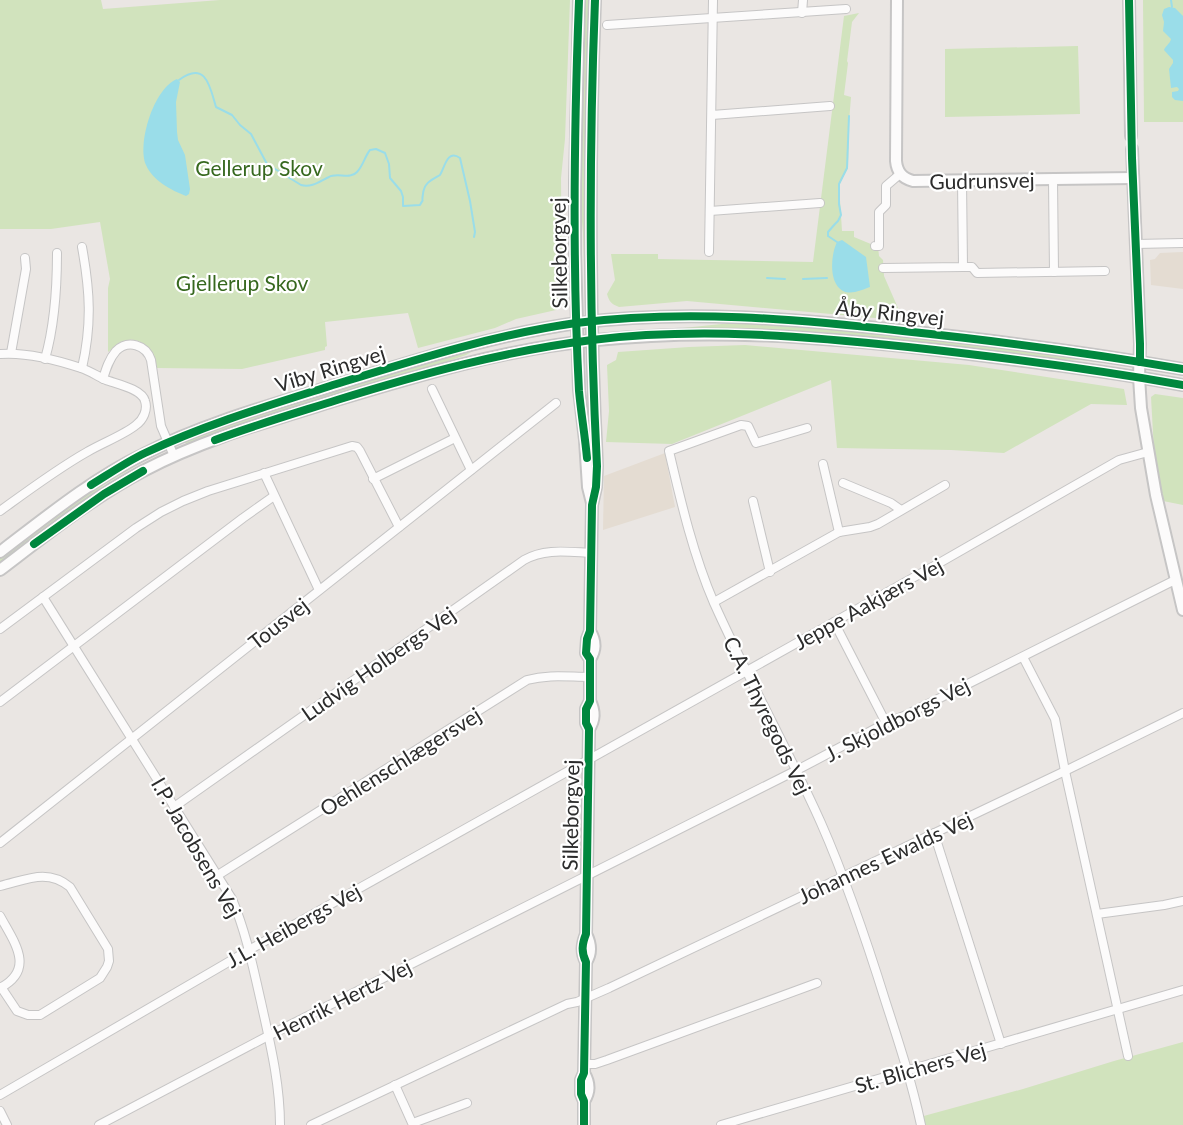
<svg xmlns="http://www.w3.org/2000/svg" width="1183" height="1125" viewBox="0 0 1183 1125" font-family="Lato,sans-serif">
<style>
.education{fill:#e4dcd2}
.green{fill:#d1e3bd}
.water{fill:#9adde9}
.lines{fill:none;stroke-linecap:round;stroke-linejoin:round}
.stream{stroke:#9adde9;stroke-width:2}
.street-casing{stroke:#c6c5c5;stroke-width:10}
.secondary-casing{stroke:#c6c5c5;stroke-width:14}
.street{stroke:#fcfbfb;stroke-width:8}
.secondary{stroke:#fcfbfb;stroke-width:10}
.cycleway-casing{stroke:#fff;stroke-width:11}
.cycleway{stroke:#00873e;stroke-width:8}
.labels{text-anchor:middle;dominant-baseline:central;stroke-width:4.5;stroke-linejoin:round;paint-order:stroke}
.park-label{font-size:21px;fill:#36681e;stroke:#fff}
.street-label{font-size:21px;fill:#2c2c2c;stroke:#fff}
</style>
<rect width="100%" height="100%" fill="#eae6e3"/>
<g class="education">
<polygon points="1183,252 1183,289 1151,285 1150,260 1155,259 1160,253"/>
<polygon points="665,453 675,507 603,530 604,476"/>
</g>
<g class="green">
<path d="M0 0H101L103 9 220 0H570L565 139 561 178 562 296 560 305 556 310 516 319 495 328 418 348 408 313 325 322 327 346 325 347V350L242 369 157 368C154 350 140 332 119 343 115 346 111 350 108 352V288L110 279 100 222 51 229H0Z"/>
<path d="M585 0H590C587 101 585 202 587 304H585L583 233 580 198 581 117Z"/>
<polygon points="1143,0 1183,0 1183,122 1144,122"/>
<path d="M859 13 852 22 847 61 848 63 844 95 851 97 849 122 848 168 839 185 842 231H854V237L878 247 879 256 883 260 884 276 898 308 897 320 687 301 619 307C611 304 609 301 607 294L615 280 611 254H658V259L813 262 844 16Z"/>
<polygon points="1078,46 1080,114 945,117 945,49"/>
<path d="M741 322C869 330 995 345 1121 364V365L1081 360 1043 359 878 339 793 332 685 329 610 333 622 331 673 329Z"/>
<polygon points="558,331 558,333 512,341 473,351 466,355 425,369 187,445 184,441 246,418 446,356 518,338"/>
<polygon points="745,345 969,365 1124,389 1127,405 1091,404 1004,453 951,450 837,448 831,380 672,444 606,442 609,411 607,365 616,360 618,352 689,347"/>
<polygon points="1155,394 1183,398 1183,505 1163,501 1154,451 1151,397"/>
<polygon points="156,454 104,485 77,507 0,564 0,558 94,489 153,455"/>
<polygon points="1183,1042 1183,1125 921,1125 920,1117 1023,1089 1114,1061"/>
</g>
<g class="water">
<path d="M1169 7 1175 8 1183 16V101L1175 100 1172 97V92L1178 91 1179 89 1177 87 1171 88 1169 69 1173 63V60L1164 50C1166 45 1170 44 1171 39L1163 31 1164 22 1162 15 1164 9Z"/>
<path d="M177 79 180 82 176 102 177 132 178 140 185 155 190 189 189 194 186 196C171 190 153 181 146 165 137 143 154 88 177 79Z"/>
<path d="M842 240 866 257 870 287C862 290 851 295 843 291 828 283 831 254 837 242Z"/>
</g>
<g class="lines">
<g class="stream">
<polyline points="1171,0 1172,7"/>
<path d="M179 80C206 60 210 87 216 107L232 115 240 125 251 134 267 164 301 185C312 188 320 181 329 177 337 172 350 180 357 172 363 166 365 156 370 150L376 149 385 153 389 164 390 178 401 191 403 197V206L420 205C425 196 421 205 423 194 424 183 431 180 440 175 445 167 447 149 460 158L470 201 475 232 474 237"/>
<polyline points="837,242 828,236 828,232 835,224 838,221 841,215 839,204 839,184 847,168 849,116"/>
<polyline points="767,278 785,279"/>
<polyline points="803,279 827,278"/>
</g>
<defs>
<g id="street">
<polyline points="802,13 803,0"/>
<polyline points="607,25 846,9"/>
<polyline points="712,115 830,106"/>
<polyline points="1053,179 1054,272"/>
<polyline points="710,211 820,203"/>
<polyline points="1136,244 1183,243"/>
<polyline points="875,246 879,246 879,212 886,205 886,186 900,174"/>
<path d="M82 247C90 291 92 324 82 368"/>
<polyline points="709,252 713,0"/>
<polyline points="963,267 972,267 977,273 1105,271"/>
<polyline points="883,268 963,267 962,181"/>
<polyline points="11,353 26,269 25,258"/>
<path d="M0 354C25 352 57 360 81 368 90 371 97 376 106 380 117 384 142 389 145 401 148 410 143 420 136 425 124 435 102 443 87 452 57 469 29 490 0 511"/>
<path d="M45 359C55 324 57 289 57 253"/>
<path d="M103 379C106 369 109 359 116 351 128 339 146 345 151 360L161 426 174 456"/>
<polyline points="432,389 471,470"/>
<path d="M807 428 756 443 748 426 741 425 669 451C681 502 693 554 714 603 747 677 788 749 821 823 847 882 867 942 886 1003 899 1043 912 1083 921 1125"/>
<polyline points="823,464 839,532"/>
<polyline points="264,473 319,590"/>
<polyline points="373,479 455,438"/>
<polyline points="843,483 891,503 901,510"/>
<polyline points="753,501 770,572"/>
<path d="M43 597 232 899C246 932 253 967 261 1002 270 1043 280 1083 280 1125"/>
<polyline points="714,602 839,532 870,527 878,524 945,485"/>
<polyline points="834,622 886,723"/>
<polyline points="0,629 136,528 161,512 183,501 208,491 352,446 357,447 360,451 399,527"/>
<polyline points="1023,657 1055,719 1065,771 1128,1056"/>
<polyline points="0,702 243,518 274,496"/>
<path d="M174 807 524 560C545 548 568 552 592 553"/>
<polyline points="934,833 1001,1044"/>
<polyline points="0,843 556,403"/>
<path d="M218 875 527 680C549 674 568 677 590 677"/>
<path d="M0 886C26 880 47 868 70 887L108 949 109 961 107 967 100 978 40 1015H28L17 1011 1 987"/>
<polyline points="1097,914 1164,905 1183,901"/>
<path d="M0 916C14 942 36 969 0 988"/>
<polyline points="585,1064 595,1064 607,1060 817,983"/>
<polyline points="395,1085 413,1125"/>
<polyline points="0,1095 249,950 934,566 1119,460 1148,452"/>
<polyline points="0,1111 7,1125"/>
<polyline points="413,1123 467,1103"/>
<polyline points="99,1125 268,1036 799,769 886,723 904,716 1175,580"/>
<polyline points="311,1125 567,1004 577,1002 609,988 1065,771 1183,713"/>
<polyline points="721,1125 1183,990"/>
</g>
<g id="secondary">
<polyline points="579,0 575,183 575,254 579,390 585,440 588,487 592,503"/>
<path d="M897 0 896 161C897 172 902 178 913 181L1133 178"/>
<polyline points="1129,0 1131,136"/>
<polyline points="1132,149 1140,344 1139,377 1141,408 1156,495 1183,610"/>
<path d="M0 552C46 517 92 479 144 454 207 422 275 404 342 383 420 359 497 334 577 323 686 309 797 319 906 331 999 341 1091 353 1183 369"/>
<path d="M0 570C46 535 92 498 143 471 202 440 266 422 330 402 416 376 505 349 596 340 710 328 823 337 937 350 1019 360 1101 370 1183 385"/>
<path d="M590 659C596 650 596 641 590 631"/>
<path d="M589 729C595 720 595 711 590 701"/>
<path d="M586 962C592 953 591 944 586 934"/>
<path d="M584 1101C590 1092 590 1083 584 1073"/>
<path d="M584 1125V1101L581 1094V1080L584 1073 586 962C581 952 582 944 586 934L589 729 586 723V709L590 701V659L586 653 587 639 590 631 592 505 596 487 597 466C589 311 589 155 595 0"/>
</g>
</defs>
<use href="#street" class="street-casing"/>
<use href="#secondary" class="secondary-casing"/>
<use href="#street" class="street"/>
<use href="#secondary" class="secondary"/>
<defs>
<g id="cycleway">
<path d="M579 0C574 130 572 261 579 391 581 413 585 436 587 458"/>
<polyline points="1129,0 1132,158 1140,344 1140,362"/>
<path d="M215 440C255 425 296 413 337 400 421 374 505 351 592 340 698 327 803 336 908 347 1000 357 1092 369 1183 385"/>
<path d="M91 485C109 474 126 462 145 453 204 425 267 406 330 386 411 361 492 335 576 323 685 309 795 319 903 331 997 341 1090 353 1183 369"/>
<polyline points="34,544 104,494 143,471"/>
<path d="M584 1125V1101L581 1094V1080L584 1073 586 962C581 952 582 944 586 934L589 729 586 723V709L590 701V659L586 653 587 639 590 631 592 505 596 487 597 466C589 311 589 155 595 0"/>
</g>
</defs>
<use href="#cycleway" class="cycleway-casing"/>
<use href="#cycleway" class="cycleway"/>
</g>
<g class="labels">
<g class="park-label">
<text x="259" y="167">Gellerup Skov</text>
<text x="242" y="282">Gjellerup Skov</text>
</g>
<g class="street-label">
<text transform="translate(982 180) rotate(-1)">Gudrunsvej</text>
<text transform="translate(558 253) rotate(-91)">Silkeborgvej</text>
<text transform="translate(890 312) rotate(6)">Åby Ringvej</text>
<text transform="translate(330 368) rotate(-17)">Viby Ringvej</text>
<text transform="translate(868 603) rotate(-29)">Jeppe Aakjærs Vej</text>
<text transform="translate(278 623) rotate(-38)">Tousvej</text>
<text transform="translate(378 663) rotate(-35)">Ludvig Holbergs Vej</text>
<text transform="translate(768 715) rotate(64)">C.A. Thyregods Vej</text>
<text transform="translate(897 719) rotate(-27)">J. Skjoldborgs Vej</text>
<text transform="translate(400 761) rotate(-32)">Oehlenschlægersvej</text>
<text transform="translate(570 815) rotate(-89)">Silkeborgvej</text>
<text transform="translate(197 847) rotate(60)">I.P. Jacobsens Vej</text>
<text transform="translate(885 857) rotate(-25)">Johannes Ewalds Vej</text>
<text transform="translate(293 925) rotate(-29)">J.L. Heibergs Vej</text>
<text transform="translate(342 999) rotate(-27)">Henrik Hertz Vej</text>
<text transform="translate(920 1067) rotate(-16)">St. Blichers Vej</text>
</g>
</g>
</svg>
